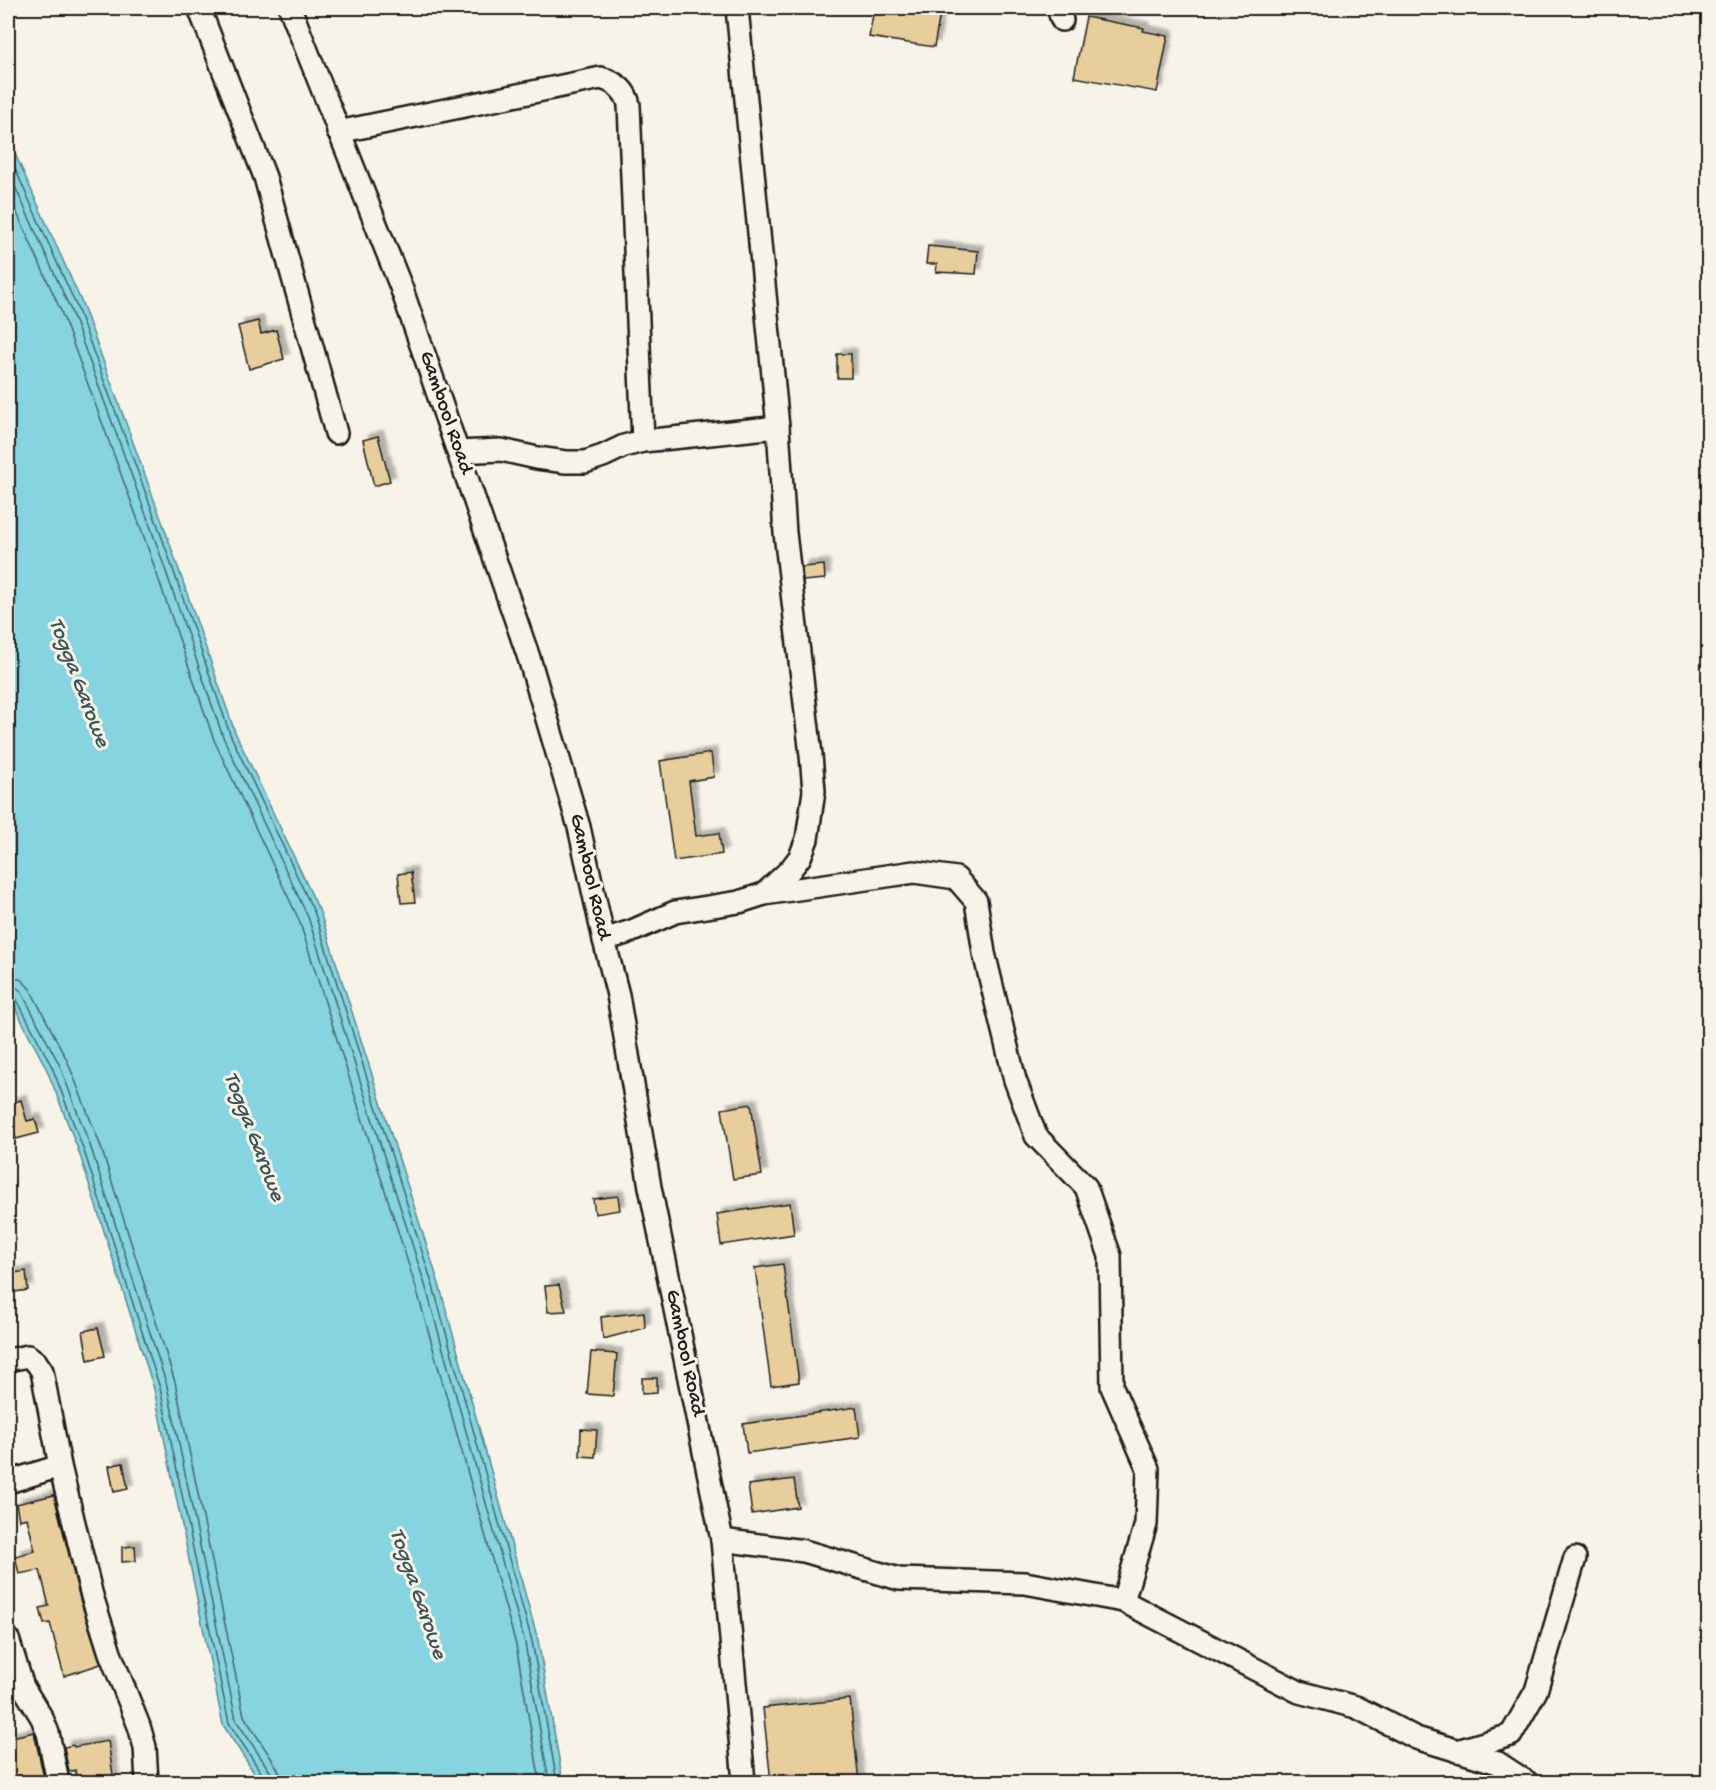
<svg xmlns="http://www.w3.org/2000/svg" width="1716" height="1790" viewBox="0 0 1716 1790" font-family="'Gochi Hand',sans-serif">
<style>
.water{fill:#85d4e0;stroke:#5b8a92;stroke-width:1.5}
.lines{fill:none;stroke-linecap:round;stroke-linejoin:round}
.shore{stroke:#46666a;stroke-width:1.5}
.building{fill:#e8ce9d;stroke:#1c1c1c;stroke-width:1.5;filter:url(#shadow)}
.minor-casing{stroke:#1c1c1c;stroke-width:26}
.minor{stroke:#f7f3e8;stroke-width:21}
.labels{text-anchor:middle;dominant-baseline:central;stroke-width:6;stroke-linejoin:round;paint-order:stroke}
.street-label{font-size:21px;fill:#1c1c1c;stroke:#f7f3e8}
.water-label{font-size:22px;font-style:italic;fill:#3c5357;stroke:#f7f3e8}
</style>
<defs>
<filter id="shadow"><feDropShadow dx="5.5" dy="-5.5" stdDeviation="1.5" flood-color="#0004"/></filter>
</defs>
<rect width="100%" height="100%" fill="#f7f3e8"/>
<filter id="ink" filterUnits="userSpaceOnUse"><feTurbulence type="fractalNoise" baseFrequency=".0167" numOctaves="2"/><feDisplacementMap in="SourceGraphic" scale="12" xChannelSelector="R" yChannelSelector="G"/><feConvolveMatrix kernelMatrix="1 2 1 2 8 2 1 2 1" color-interpolation-filters="sRGB"/></filter>
<g filter="url(#ink)">
<polygon class="water" points="8,138 82,303 164,527 235,732 320,912 439,1284 538,1640 563,1782 260,1782 223,1725 154,1389 79,1152 47,1070 8,994"/>
<g class="lines">
<g class="shore">
<polyline points="8,153 76,305 159,529 230,734 315,914 433,1286 532,1641 557,1782"/>
<polyline points="8,171 70,308 152,531 223,737 308,917 426,1288 525,1643 549,1782"/>
<polyline points="8,193 61,311 143,534 214,740 299,920 417,1291 516,1645 540,1782"/>
<polyline points="8,976 22,980 30,989 67,1060 100,1144 175,1382 244,1716 278,1769 282,1782"/>
<polyline points="8,985 16,987 21,991 59,1064 91,1148 167,1386 236,1720 271,1773 273,1782"/>
<polyline points="8,993 12,993 15,996 52,1067 84,1151 160,1388 229,1723 264,1777 265,1782"/>
</g>
</g>
<g class="building">
<polygon points="874,8 941,8 934,47 869,37"/>
<polygon points="1086,17 1144,28 1143,31 1168,36 1157,92 1074,77"/>
<polygon points="928,246 978,251 976,274 936,272 937,264 926,264"/>
<polygon points="258,321 261,334 276,330 284,359 249,369 238,326"/>
<rect x="837" y="354" width="14" height="24"/>
<polygon points="378,436 390,481 374,486 363,440"/>
<polygon points="824,565 825,579 803,581 802,567"/>
<polygon points="711,753 714,777 689,781 696,836 719,833 722,854 674,861 660,761"/>
<polygon points="411,872 415,902 401,903 398,874"/>
<polygon points="21,1100 27,1121 35,1119 39,1133 16,1139 10,1118 8,1118 8,1104"/>
<polygon points="751,1104 762,1175 733,1179 722,1109"/>
<polygon points="618,1196 620,1210 595,1214 593,1199"/>
<polygon points="790,1203 794,1234 721,1245 717,1214"/>
<polygon points="783,1264 799,1382 771,1386 755,1268"/>
<polygon points="26,1271 28,1290 8,1293 8,1274"/>
<polygon points="559,1285 566,1311 548,1312 545,1286"/>
<polygon points="644,1312 645,1328 603,1339 601,1317"/>
<polygon points="98,1328 105,1356 88,1360 83,1331"/>
<polygon points="591,1352 617,1354 613,1396 587,1394"/>
<polygon points="642,1378 657,1378 657,1393 642,1394"/>
<polygon points="856,1407 860,1437 747,1453 743,1424"/>
<polygon points="581,1429 597,1430 595,1457 580,1456"/>
<polygon points="123,1463 128,1489 114,1492 109,1466"/>
<polygon points="794,1479 798,1507 752,1514 748,1485"/>
<polygon points="54,1495 80,1599 101,1664 64,1676 50,1623 44,1624 40,1608 49,1606 40,1570 19,1574 15,1556 35,1551 27,1518 19,1520 16,1504"/>
<polygon points="135,1546 136,1561 122,1562 122,1547"/>
<polygon points="850,1699 859,1782 771,1782 763,1708"/>
<polygon points="34,1732 44,1778 38,1779 39,1782 8,1782 8,1738"/>
<polygon points="108,1741 114,1782 77,1782 75,1770 69,1772 64,1747 73,1745 74,1747"/>
</g>
<g class="lines">
<defs>
<g id="minor">
<polyline points="199,8 265,177 336,433"/>
<polyline points="290,8 401,287 529,658 579,827 604,940 618,995 650,1187 722,1540 744,1782"/>
<polyline points="1058,8 1062,20"/>
<path d="M338 132 601 78C615 82 626 90 629 105L643 441"/>
<polyline points="458,452 501,450 537,458 566,462 585,462 603,456 624,446 643,441 778,427"/>
<polyline points="764,894 914,872 956,878 976,901 984,953 1015,1080 1036,1136 1086,1187 1110,1256 1112,1387 1148,1469 1146,1524 1123,1601"/>
<polyline points="604,940 632,931 675,912 739,902 764,894 790,870 800,857 807,839 814,791 811,755 785,533 778,427 737,8"/>
<polyline points="8,1360 28,1356 36,1362 42,1371 60,1466 92,1596 110,1653 139,1726 145,1747 147,1782"/>
<polyline points="8,1482 60,1466"/>
<polyline points="722,1540 804,1551 899,1579 1025,1583 1123,1601 1299,1692 1356,1707 1416,1738 1498,1763 1527,1782"/>
<polyline points="8,1639 23,1687 42,1718 48,1733 58,1782"/>
<polyline points="1457,1751 1511,1735 1536,1691 1575,1558"/>
</g>
</defs>
<use href="#minor" class="minor-casing"/>
<use href="#minor" class="minor"/>
</g>
</g>
<g class="labels">
<g class="street-label">
<text transform="translate(445 413) rotate(71)">Gambool Road</text>
<text transform="translate(589 877) rotate(77)">Gambool Road</text>
<text transform="translate(684 1353) rotate(78)">Gambool Road</text>
</g>
<g class="water-label">
<text transform="translate(78 683) rotate(69)">Togga Garowe</text>
<text transform="translate(253 1137) rotate(69)">Togga Garowe</text>
<text transform="translate(417 1594) rotate(71)">Togga Garowe</text>
</g>
</g>
<rect width="1716" height="1790" fill="none" stroke="#f7f3e8" stroke-width="30"/>
<rect x="15" y="15" width="1686" height="1760" fill="none" stroke="#1c1c1c" stroke-width="2" filter="url(#ink)"/>
</svg>
